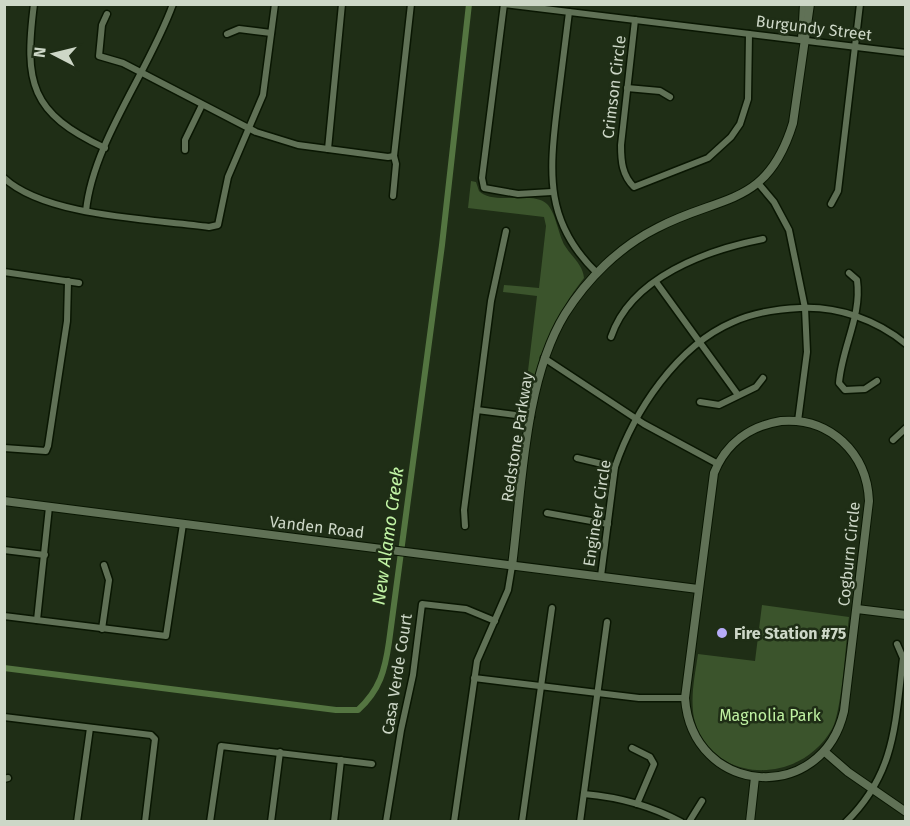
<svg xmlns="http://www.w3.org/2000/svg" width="910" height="826" viewBox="0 0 910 826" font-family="'Fira Sans',sans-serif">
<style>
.green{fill:#3b542c}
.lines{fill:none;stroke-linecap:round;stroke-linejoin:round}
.canal{stroke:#547541;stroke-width:6}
.minor-casing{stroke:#091602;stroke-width:9}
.tertiary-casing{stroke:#091602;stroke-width:10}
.minor{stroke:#607156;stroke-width:6}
.tertiary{stroke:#607156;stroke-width:8}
.poi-dot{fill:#b6acf8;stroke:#1f2e16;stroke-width:2}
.labels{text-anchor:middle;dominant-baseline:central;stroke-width:5;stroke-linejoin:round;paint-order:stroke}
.street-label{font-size:16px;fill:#cdd7c7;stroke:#1f2e16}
.poi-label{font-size:16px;font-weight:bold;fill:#cdd7c7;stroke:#1f2e16;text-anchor:start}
.park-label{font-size:16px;fill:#bff1a2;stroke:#1f2e16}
.water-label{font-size:18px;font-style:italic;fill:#c2f4a5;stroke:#1f2e16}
</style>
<rect width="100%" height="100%" fill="#1f2e16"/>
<g class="green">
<path d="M471 181 476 182 479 191C493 206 533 190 547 204 556 213 558 234 565 246 572 257 583 265 584 278 554 316 538 356 528 403L524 404 537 296 503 292 504 285 539 288 546 226 544 217 468 208Z"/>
<path d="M762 605 849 617C846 640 842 712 832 729 799 787 710 784 694 718 690 697 695 675 698 654L755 661Z"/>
</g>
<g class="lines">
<path class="canal" d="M4 668 336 710H358C380 690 385 670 389 642L442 245 469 4"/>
<defs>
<g id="minor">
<path d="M34 4C24 83 30 113 105 148"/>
<polyline points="504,4 906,53"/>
<polyline points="504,4 482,178 484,188 518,194 552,192"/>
<path d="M569 12C565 44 561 76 557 108 549 174 545 223 597 273"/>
<polyline points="107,14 102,25 99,56 123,63 256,132 298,145 388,157 394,156"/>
<path d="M635 20 621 145C621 161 622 175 634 187L708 158 731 137 740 124 748 99 749 34"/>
<polyline points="227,34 239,29 271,33"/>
<polyline points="627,88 660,91 670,97"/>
<polyline points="328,149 342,4"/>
<polyline points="185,150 185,140 202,105"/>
<path d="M4 178C46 217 153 219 209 227L218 225 228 177 263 95 275 4"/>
<polyline points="758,183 774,202 789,230 805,308 807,352 798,421"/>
<polyline points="393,196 396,164 394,156 411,4"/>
<polyline points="831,204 838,191 860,4"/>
<path d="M86 211C93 142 149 71 173 4"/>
<polyline points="4,272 79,283"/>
<path d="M849 273 857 280C862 316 842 347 839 383L845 390 865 389 877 381"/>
<polyline points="656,282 738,395"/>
<path d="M611 337C631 277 707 250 763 239"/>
<polyline points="544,358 644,424 718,464"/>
<polyline points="700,402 719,405 756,387 763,378"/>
<polyline points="477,410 531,417"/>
<polyline points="893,440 906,428"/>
<polyline points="4,448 46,451 48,446 67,321 68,281"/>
<polyline points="577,458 615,467"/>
<polyline points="547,513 608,524"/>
<polyline points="465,526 464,510 491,301 506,231"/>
<polyline points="4,550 45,555"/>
<path d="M601 576 615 467C634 411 677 346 733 322 755 312 777 309 800 308 838 306 877 320 906 344"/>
<polyline points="4,616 166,636 183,524"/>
<polyline points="37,620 49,507"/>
<polyline points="102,629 109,580 104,565"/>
<polyline points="474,678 639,698 685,698"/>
<polyline points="4,717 151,735 155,739 145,822"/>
<polyline points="632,748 650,757 654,764 637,804"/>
<polyline points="4,779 8,778"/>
<path d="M584 794C618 797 650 805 681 822"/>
<polyline points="77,822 90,728"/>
<polyline points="210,822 221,746 372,764"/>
<polyline points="271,822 280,752"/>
<polyline points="334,822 341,760"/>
<polyline points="386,822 401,730 413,675 422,604 466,609 495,621"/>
<polyline points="454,822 477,661 508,590 512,566"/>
<polyline points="522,822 552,608"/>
<polyline points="580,822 607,622"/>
<polyline points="689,822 702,801"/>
<path d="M846 822C896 773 895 723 903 658L897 644"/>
</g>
<g id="tertiary">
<polyline points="802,39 804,4"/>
<path d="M781 421C830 417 867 453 869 501L844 711C822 806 692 796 685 698L714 473C726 443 750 426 781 421Z"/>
<polyline points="4,501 698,589"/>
<path d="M512 566C522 488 524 381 565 314 587 279 619 247 657 228 721 194 767 208 793 123L810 4"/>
<polyline points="857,609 906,615"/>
<polyline points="825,752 848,772 906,812"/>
<polyline points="750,822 755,777"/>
</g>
</defs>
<use href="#minor" class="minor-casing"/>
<use href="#tertiary" class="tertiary-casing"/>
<use href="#minor" class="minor"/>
<use href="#tertiary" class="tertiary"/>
</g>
<circle class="poi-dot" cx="722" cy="633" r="6"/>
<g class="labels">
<g class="street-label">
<text transform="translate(814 28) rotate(7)">Burgundy Street</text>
<text transform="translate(614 87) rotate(-83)">Crimson Circle</text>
<text transform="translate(517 437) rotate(-81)">Redstone Parkway</text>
<text transform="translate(597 513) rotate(-81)">Engineer Circle</text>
<text transform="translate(317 527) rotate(7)">Vanden Road</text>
<text transform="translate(849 554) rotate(-84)">Cogburn Circle</text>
<text transform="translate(397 674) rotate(-81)">Casa Verde Court</text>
</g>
<g class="poi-label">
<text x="734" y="633">Fire Station #75</text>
</g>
<g class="park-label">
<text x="770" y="715">Magnolia Park</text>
</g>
<g class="water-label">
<text transform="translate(388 536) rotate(-82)">New Alamo Creek</text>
</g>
</g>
<rect width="910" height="826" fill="none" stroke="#cdd7c7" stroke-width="12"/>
<g transform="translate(54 54) rotate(277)" stroke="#1f2e16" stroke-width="4.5" paint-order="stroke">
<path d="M0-4.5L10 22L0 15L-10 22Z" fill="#cdd7c7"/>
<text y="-9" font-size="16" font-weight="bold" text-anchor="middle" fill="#cdd7c7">N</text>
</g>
</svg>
